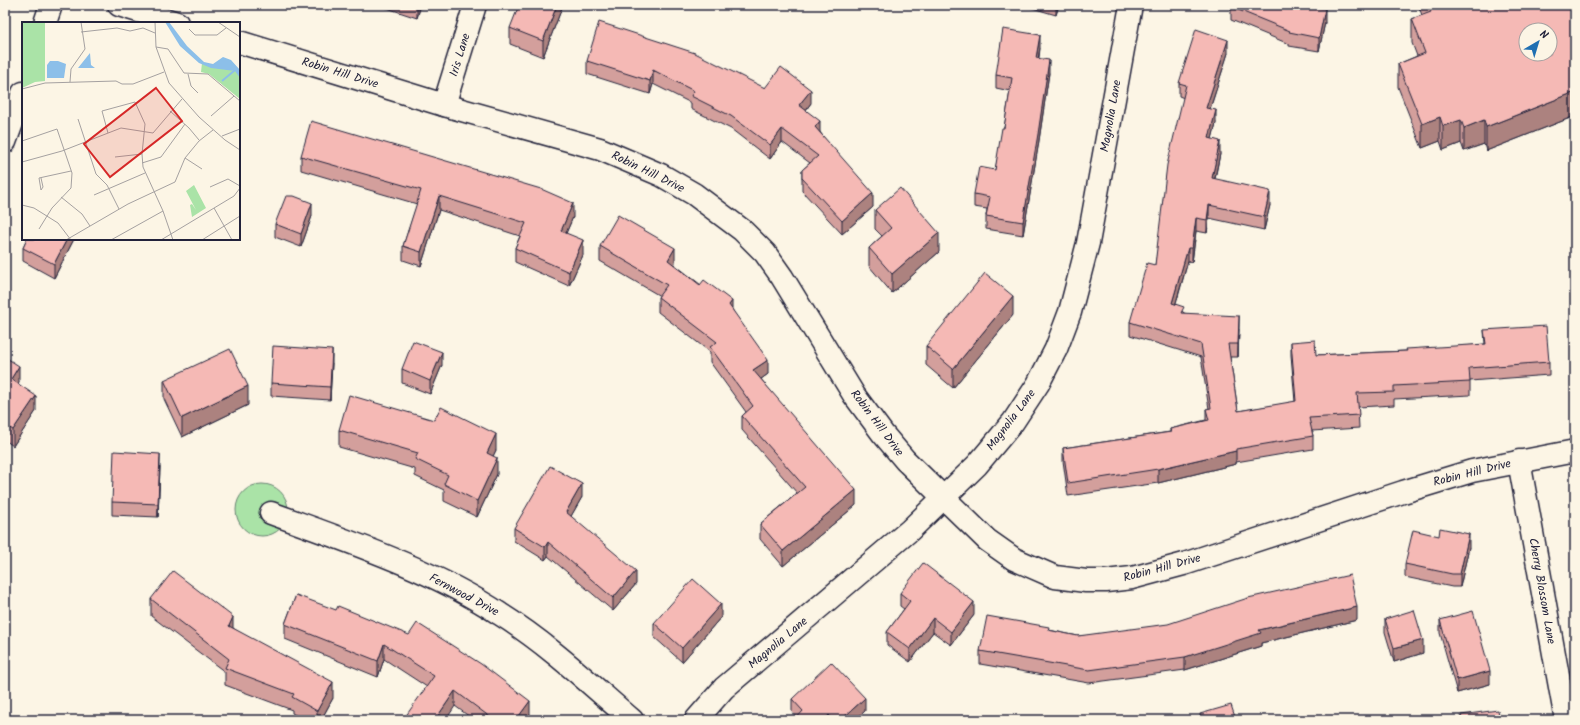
<svg xmlns="http://www.w3.org/2000/svg" width="1580" height="725" viewBox="0 0 1580 725" font-family="Kalam,sans-serif">
<style>
.green{fill:#aae3a7;stroke:#668271}
.lines{fill:none;stroke-linecap:round;stroke-linejoin:round}
.minor-casing{stroke:#22223b;stroke-width:25}
.minor{stroke:#fcf5e5;stroke-width:22}
.wall{fill:#d39f9c;stroke:#22223b}
.shaded-wall{fill:#ac827f;stroke:#22223b}
.building{fill:#f5b9b5;stroke:#22223b;fill-rule:evenodd}
.labels{text-anchor:middle;dominant-baseline:central;stroke-width:4;stroke-linejoin:round;paint-order:stroke}
.street-label{font-size:12px;fill:#22223b;stroke:#fcf5e5}
.inset-river{fill:none;stroke:#8cbfe9;stroke-width:2}
.inset-road{fill:none;stroke:#a5a1a1;stroke-width:1}
.view{fill:#d62828;fill-opacity:0.15;stroke:#d62828;stroke-width:2}
.inset-edge{fill:none;stroke:#22223b;stroke-width:2}
</style>
<rect width="100%" height="100%" fill="#fcf5e5"/>
<filter id="ink" filterUnits="userSpaceOnUse"><feTurbulence type="fractalNoise" baseFrequency=".025" numOctaves="2"/><feDisplacementMap in="SourceGraphic" scale="8" xChannelSelector="R" yChannelSelector="G"/><feConvolveMatrix kernelMatrix="1 2 1 2 8 2 1 2 1" color-interpolation-filters="sRGB"/></filter>
<g filter="url(#ink)">
<circle class="green" cx="262" cy="510" r="26"/>
<g class="lines">
<defs>
<g id="minor">
<polyline points="119,5 177,23"/>
<polyline points="45,23 51,5"/>
<polyline points="239,42 444,105 600,149 661,175 694,194 742,230 765,253 782,277 854,395 883,434 905,460 987,540 1014,559 1055,577 1086,581 1106,581 1132,578 1184,564 1403,492 1472,471 1575,451"/>
<polyline points="444,105 475,5"/>
<polyline points="5,142 23,93"/>
<polyline points="1519,461 1566,720"/>
<path d="M271 513C347 541 432 569 500 614 548 644 589 683 632 720"/>
<polyline points="696,720 724,688 910,530 977,465 1013,422 1038,384 1056,349 1070,312 1088,243 1131,5"/>
</g>
</defs>
<use href="#minor" class="minor-casing"/>
<use href="#minor" class="minor"/>
</g>
<g class="wall">
<polygon points="384,5 421,5 417,18 384,7"/>
<polygon points="563,5 543,57 510,44 510,28"/>
<polygon points="1022,5 1059,5 1056,15"/>
<polygon points="1418,5 1575,5 1575,116 1486,151 1484,144 1464,151 1461,143 1443,150 1440,141 1422,148 1398,87 1398,64 1417,56 1412,43 1412,19 1422,15"/>
<polygon points="1231,7 1325,22 1319,51 1289,46 1289,44 1231,20"/>
<polygon points="1040,48 1039,58 1049,73 1038,147 1023,235 986,229 986,216 987,209 974,207 974,194 995,170 1004,128 1010,91 996,88 996,75"/>
<polygon points="1228,53 1210,109 1216,123 1212,139 1220,154 1215,179 1270,205 1264,230 1209,218 1207,233 1196,231 1192,262 1188,261 1176,304 1184,313 1239,329 1238,357 1230,357 1238,411 1295,402 1291,355 1291,342 1316,355 1406,351 1485,344 1484,330 1549,362 1549,375 1470,381 1470,395 1394,399 1394,405 1358,407 1359,428 1312,431 1313,436 1313,449 1236,462 1236,464 1158,483 1068,496 1063,461 1063,448 1170,432 1170,429 1206,420 1206,409 1209,409 1201,357 1130,335 1130,322 1155,265 1184,98 1179,96 1179,83"/>
<polygon points="587,61 765,88 811,103 806,110 820,132 873,207 842,234 802,191 802,170 810,163 782,142 770,159 731,129 691,109 691,103 653,84 650,94 587,74"/>
<polygon points="301,156 573,217 566,233 583,255 569,286 515,262 515,248 520,236 439,210 421,266 403,260 403,246 417,204 301,170"/>
<polygon points="875,210 939,252 892,293 869,266 869,248 882,236 875,229"/>
<polygon points="312,216 301,247 275,237 275,224"/>
<polygon points="27,239 74,239 54,278 23,261 23,248"/>
<polygon points="600,246 675,263 674,264 732,309 768,374 761,379 856,505 783,566 760,539 760,524 797,493 742,430 742,416 746,412 710,362 710,352 658,312 658,297 660,296 600,261"/>
<polygon points="1013,315 953,388 926,365 926,346"/>
<polygon points="5,357 19,382 18,383 36,411 13,446 5,440"/>
<polygon points="332,363 330,400 271,396 271,383"/>
<polygon points="442,365 430,394 402,383 402,369"/>
<polygon points="164,380 248,405 182,437 164,399"/>
<polygon points="339,430 496,450 493,456 497,474 477,517 444,501 444,490 415,476 415,469 339,447"/>
<polygon points="160,467 158,517 112,515 112,502"/>
<polygon points="582,497 571,516 636,584 613,611 548,556 545,560 514,541 514,528"/>
<polygon points="1469,547 1460,587 1452,587 1405,577 1405,564"/>
<polygon points="900,593 974,615 951,645 933,632 910,662 887,645 887,632 904,609 900,606"/>
<polygon points="296,595 530,716 527,720 474,720 455,706 427,687 384,659 378,677 285,639 285,624"/>
<polygon points="151,599 233,628 333,698 321,720 304,720 292,713 292,710 225,685 225,672 151,616"/>
<polygon points="721,617 682,662 654,637 654,623"/>
<polygon points="1385,619 1423,653 1394,662 1385,632"/>
<polygon points="1357,620 1261,643 1261,646 1185,670 1089,683 980,664 980,651 1049,630 1078,636"/>
<polygon points="1440,620 1490,684 1457,693 1440,633"/>
<polygon points="792,699 865,711 855,720 795,720 797,718 792,712"/>
</g>
<g class="shaded-wall">
<polygon points="417,5 421,5 417,18"/>
<polygon points="557,5 563,5 543,57 543,41"/>
<polygon points="1056,5 1059,5 1056,15"/>
<polygon points="1325,9 1325,22 1319,51 1319,38"/>
<polygon points="1040,35 1040,48 1036,71 1036,58"/>
<polygon points="1228,40 1228,53 1206,121 1206,108"/>
<polygon points="1049,60 1049,73 1038,147 1023,235 1023,222"/>
<polygon points="653,70 653,84 650,94 650,81"/>
<polygon points="811,90 811,103 799,119 799,105"/>
<polygon points="1575,92 1575,116 1486,151 1486,127"/>
<polygon points="1216,110 1216,123 1209,151 1209,138"/>
<polygon points="1440,117 1440,141 1422,148 1422,124"/>
<polygon points="1461,120 1461,143 1443,150 1443,126"/>
<polygon points="1484,120 1484,144 1464,151 1464,128"/>
<polygon points="820,121 820,134 815,127"/>
<polygon points="782,129 782,142 770,159 770,145"/>
<polygon points="1220,141 1220,154 1212,191 1212,178"/>
<polygon points="1270,191 1270,205 1264,230 1264,217"/>
<polygon points="873,193 873,207 842,234 842,221"/>
<polygon points="439,196 439,210 421,266 421,252"/>
<polygon points="312,203 312,216 301,247 301,234"/>
<polygon points="573,203 573,217 561,245 561,231"/>
<polygon points="1209,205 1209,218 1207,233 1207,220"/>
<polygon points="1196,218 1196,231 1192,262 1192,248"/>
<polygon points="939,233 939,252 892,293 892,274"/>
<polygon points="67,239 74,239 54,278 54,264"/>
<polygon points="583,240 583,255 569,286 569,272"/>
<polygon points="675,248 675,263 668,275 668,260"/>
<polygon points="1188,248 1188,261 1172,316 1172,303"/>
<polygon points="1013,296 1013,315 953,388 953,369"/>
<polygon points="732,301 732,316 729,305"/>
<polygon points="1239,316 1239,329 1238,357 1238,344"/>
<polygon points="332,350 332,363 330,400 330,387"/>
<polygon points="442,352 442,365 430,394 430,381"/>
<polygon points="768,360 768,374 753,385 753,370"/>
<polygon points="19,366 19,382 11,394 11,379"/>
<polygon points="248,386 248,405 182,437 182,418"/>
<polygon points="36,396 36,411 13,446 13,430"/>
<polygon points="496,434 496,450 487,469 487,453"/>
<polygon points="1236,451 1236,464 1158,483 1158,469"/>
<polygon points="160,454 160,467 158,517 158,504"/>
<polygon points="497,458 497,474 477,517 477,501"/>
<polygon points="582,484 582,497 566,525 566,512"/>
<polygon points="856,490 856,505 783,566 783,551"/>
<polygon points="1469,534 1469,547 1460,587 1460,574"/>
<polygon points="548,542 548,556 545,560 545,547"/>
<polygon points="636,571 636,584 613,611 613,598"/>
<polygon points="974,602 974,615 951,645 951,632"/>
<polygon points="721,604 721,617 682,662 682,648"/>
<polygon points="1357,607 1357,620 1261,643 1261,646 1185,670 1185,657 1259,630"/>
<polygon points="233,617 233,633 229,626"/>
<polygon points="933,618 933,632 910,662 910,649"/>
<polygon points="1423,640 1423,653 1394,662 1394,648"/>
<polygon points="384,644 384,659 378,677 378,661"/>
<polygon points="1490,671 1490,684 1457,693 1457,680"/>
<polygon points="333,682 333,698 321,720 317,720 317,711"/>
<polygon points="455,691 455,706 446,720 435,720"/>
<polygon points="865,698 865,711 855,720 841,720"/>
<polygon points="530,701 530,716 527,720 516,720"/>
<polygon points="829,715 829,720 824,720"/>
</g>
<g class="building">
<polygon points="519,5 557,5 543,41 510,28"/>
<polygon points="1232,5 1302,5 1325,9 1319,38 1289,32 1290,31 1231,7"/>
<path d="M1428 5H1575V92L1486 127 1484 120 1464 128 1461 120 1443 126 1440 117 1422 124 1398 64 1425 53 1412 19 1431 12ZM1526 30H1550V54H1526Z"/>
<polygon points="599,22 695,53 765,88 781,67 811,90 799,105 820,121 815,127 873,193 842,221 802,178 802,170 818,156 782,129 770,145 731,116 691,96 694,91 653,70 650,81 587,61"/>
<polygon points="1003,29 1040,35 1036,58 1049,60 1038,134 1023,222 986,216 990,197 974,194 979,167 995,170 1002,128 1004,128 1012,78 996,75"/>
<polygon points="1196,29 1228,40 1206,108 1216,110 1209,138 1220,141 1212,178 1270,191 1264,217 1209,205 1207,220 1196,218 1192,248 1188,248 1172,303 1184,307 1181,313 1239,316 1238,344 1228,344 1238,411 1296,401 1291,342 1315,340 1316,355 1407,351 1406,349 1486,344 1484,330 1546,326 1549,362 1469,368 1470,382 1394,386 1394,392 1357,393 1359,415 1309,418 1313,436 1236,449 1236,451 1158,469 1068,483 1063,448 1171,432 1170,429 1209,420 1206,409 1211,408 1201,344 1130,322 1147,263 1155,265 1167,165 1186,85 1179,83"/>
<polygon points="311,121 541,189 573,203 561,231 583,240 569,272 515,248 526,223 439,196 421,252 403,246 421,190 301,156"/>
<polygon points="900,188 939,233 892,274 869,248 891,228 875,210"/>
<polygon points="286,196 294,196 312,203 301,234 275,224"/>
<polygon points="618,215 675,248 668,260 700,285 704,280 732,301 729,305 768,360 753,370 856,490 783,551 760,524 805,487 742,416 753,406 710,347 717,342 658,297 667,285 600,246"/>
<polygon points="27,239 67,239 54,264 23,248"/>
<polygon points="985,273 1013,296 953,369 926,346"/>
<polygon points="413,341 442,352 430,381 402,369"/>
<polygon points="273,346 332,350 330,387 271,383"/>
<polygon points="230,349 248,386 182,418 164,380"/>
<polygon points="5,357 19,366 11,379 36,396 13,430 5,425"/>
<polygon points="349,395 434,420 441,407 496,434 487,453 497,458 477,501 444,484 448,475 415,459 418,453 339,430"/>
<polygon points="114,451 160,454 158,504 112,502"/>
<polygon points="550,466 582,484 566,512 636,571 613,598 548,542 545,547 514,528"/>
<polygon points="1440,528 1469,534 1460,574 1452,574 1405,564 1413,530 1439,536"/>
<polygon points="923,563 974,602 951,632 933,618 910,649 887,632 910,601 900,593"/>
<polygon points="173,571 233,617 229,626 333,682 317,711 292,697 294,694 225,668 229,659 151,599"/>
<polygon points="1350,575 1357,607 1259,630 1261,633 1185,657 1089,670 980,651 987,616 1049,627 1048,630 1078,636 1168,624 1248,598"/>
<polygon points="693,579 721,604 682,648 654,623"/>
<polygon points="296,595 336,610 338,606 409,635 417,623 481,664 530,701 516,720 494,720 455,691 435,720 403,720 434,676 384,644 378,661 285,624"/>
<polygon points="1414,610 1423,640 1394,648 1385,619"/>
<polygon points="1473,611 1490,671 1457,680 1440,620"/>
<polygon points="831,662 865,698 841,720 834,720 829,715 824,720 795,720 803,711 792,699"/>
<polygon points="1231,705 1236,720 1201,720 1200,714"/>
<polygon points="1498,710 1500,720 1462,720 1461,715"/>
</g>
</g>
<g class="labels">
<g class="street-label">
<text transform="translate(460 55) rotate(-73)">Iris Lane</text>
<text transform="translate(340 73) rotate(17)">Robin Hill Drive</text>
<text transform="translate(1111 116) rotate(-80)">Magnolia Lane</text>
<text transform="translate(648 172) rotate(26)">Robin Hill Drive</text>
<text transform="translate(1011 420) rotate(-53)">Magnolia Lane</text>
<text transform="translate(877 423) rotate(53)">Robin Hill Drive</text>
<text transform="translate(1472 473) rotate(-14)">Robin Hill Drive</text>
<text transform="translate(1162 568) rotate(-15)">Robin Hill Drive</text>
<text transform="translate(1542 591) rotate(80)">Cherry Blossom Lane</text>
<text transform="translate(464 595) rotate(28)">Fernwood Drive</text>
<text transform="translate(778 643) rotate(-40)">Magnolia Lane</text>
</g>
</g>
<g transform="translate(22 22)">
<rect width="218" height="218" fill="#fcf5e5"/>
<path d="M0 0H23V59L13 60 0 66ZM180 41 218 50V77L187 52 179 50ZM172 163 184 186 170 195 168 183 170 182 174 188 164 169Z" fill="#aae3a7"/>
<path d="M143 0H147L165 24 182 40 191 42 201 35 209 38 218 48V56L213 49 189 46 177 41 158 24ZM68 31 69 43 73 46H56ZM28 39H36L44 42 42 56H25V43Z" fill="#8cbfe9"/>
<path class="inset-river" d="M200 59 213 48"/>
<path class="inset-road" d="M133 0 134 25 147 61 177 95 203 118 218 128M196 0 218 15M167 7 173 13H195L204 6M59 10 95 6 108 9 121 6 133 11M134 25 146 27 162 51 186 52 218 79M166 52 169 64 176 71M48 60 49 47 63 27 59 0M0 67 23 61 94 59 100 62H111L142 50M148 89 167 106 177 118M189 94 212 74M56 97 74 152 85 163 97 187M86 111 80 89 113 80 123 102 120 132 121 145 141 189 151 218M200 114 218 107M0 119 35 107 50 151 49 166 30 186 17 207M93 135 120 132M163 136 180 147M0 140 40 129 99 106 131 111 160 77M120 141 139 135 163 102M19 156 21 165 19 168 17 156 49 149M188 165 206 157 218 164M72 173 123 151M39 175 60 192 68 204M0 183 12 186 36 201 49 218M192 186 210 218M44 218 106 182 153 160 163 136 177 119 191 108M89 218 141 189M139 218 212 174 218 166M180 218 218 194"/>
<path class="view" d="M134 66 160 99 88 155 62 122Z"/>
<rect width="218" height="218" class="inset-edge"/>
</g>
<rect width="1580" height="725" fill="none" stroke="#fcf5e5" stroke-width="20"/>
<rect x="10" y="10" width="1560" height="705" fill="none" stroke="#22223b" stroke-width="1.5" filter="url(#ink)"/>
<g transform="translate(1538 42) rotate(38)"><circle r="19" fill="#fcf5e5" stroke="#a5a1a1"/>
<path d="M0-3L7 15L0 10L-7 15Z" fill="#1f6fb2"/>
<text y="-6" font-size="11" font-weight="bold" text-anchor="middle" fill="#22223b">N</text>
</g>
</svg>
